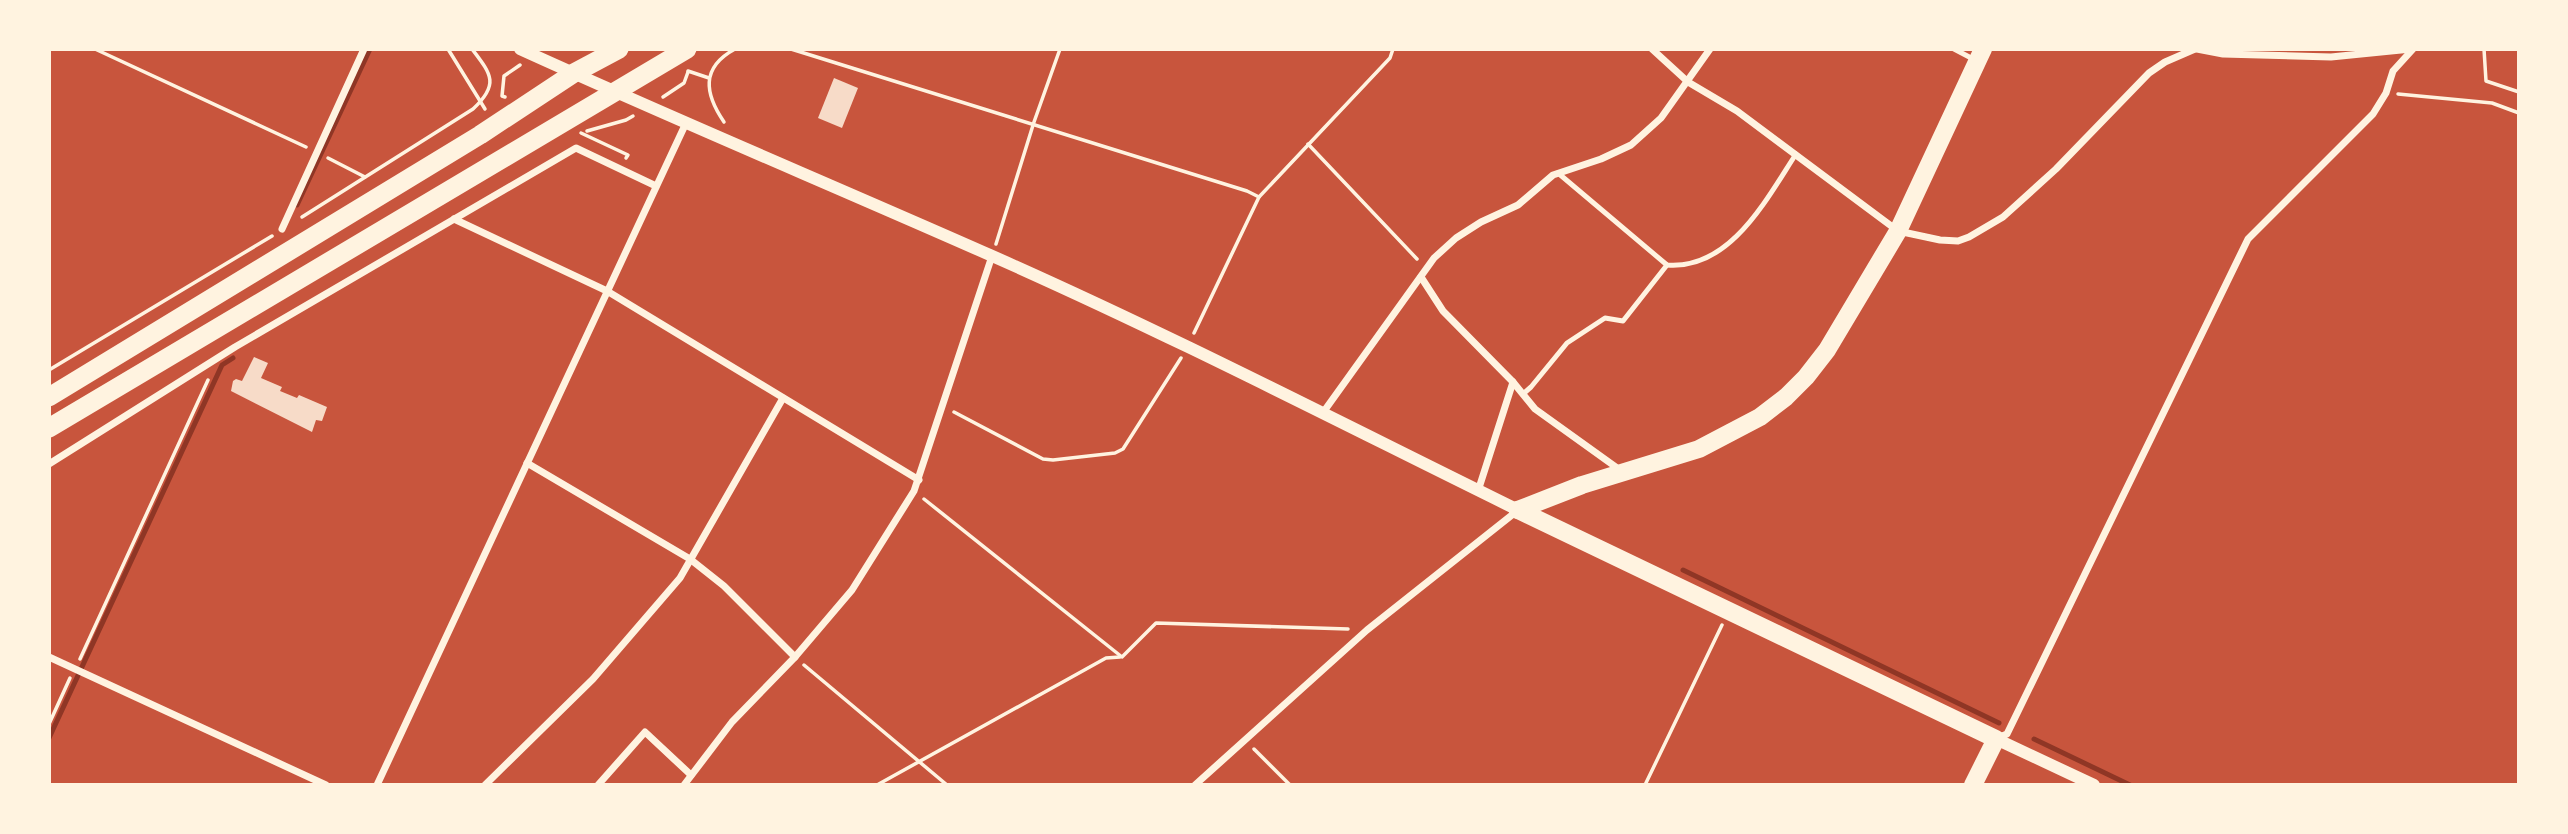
<svg xmlns="http://www.w3.org/2000/svg" width="2568" height="834" viewBox="0 0 2568 834" font-family="'Roboto Condensed',sans-serif">
<style>
.lines{fill:none;stroke-linecap:round;stroke-linejoin:round}
.stream{stroke:#8f3625;stroke-width:5}
.building{fill:#f7dbc8}
.path{stroke:#fff3e0;stroke-width:3.5}
.service{stroke:#fff3e0;stroke-width:5}
.minor{stroke:#fff3e0;stroke-width:7}
.tertiary{stroke:#fff3e0;stroke-width:12}
.primary{stroke:#fff3e0;stroke-width:18}
.trunk{stroke:#fff3e0;stroke-width:19}
</style>
<rect width="100%" height="100%" fill="#c8553d"/>
<g class="lines">
<g class="stream">
<polyline points="297,205 370,49"/>
<polyline points="1683,570 1999,723"/>
<polyline points="49,738 222,365 233,358"/>
<polyline points="2034,739 2130,785"/>
</g>
</g>
<g class="building">
<polygon points="834,78 858,88 842,128 818,118"/>
<polygon points="254,357 268,363 261,378 282,387 280,391 297,398 299,395 327,407 322,421 316,420 312,432 231,391 233,381 236,379 242,381"/>
</g>
<g class="lines">
<g class="path">
<polyline points="95,49 306,147"/>
<polyline points="448,49 485,109"/>
<polyline points="791,49 1247,191 1259,197"/>
<polyline points="2484,49 2486,81 2519,92"/>
<polyline points="688,71 709,78"/>
<polyline points="2398,94 2492,103 2519,113"/>
<polyline points="505,97 502,96 504,76 520,65"/>
<polyline points="663,97 684,83 688,72"/>
<path d="M724 122C705 94 700 68 735 49"/>
<polyline points="587,131 626,120 633,116"/>
<polyline points="581,133 628,155 626,158"/>
<polyline points="1308,144 1417,259"/>
<polyline points="328,158 365,177"/>
<path d="M302 217 473 109C500 84 491 74 472 49"/>
<polyline points="996,244 1034,122 1060,49"/>
<polyline points="1194,333 1259,197 1390,58 1393,49"/>
<polyline points="49,370 272,236"/>
<polyline points="954,412 1043,459 1053,460 1115,453 1123,449 1181,358"/>
<polyline points="924,499 1122,657 1156,623 1348,629"/>
<polyline points="80,659 208,380"/>
<polyline points="804,665 947,785"/>
<polyline points="49,724 70,678"/>
<polyline points="1254,749 1290,785"/>
<polyline points="877,785 1106,658 1120,657"/>
<polyline points="1645,785 1722,625"/>
</g>
<g class="service">
<polyline points="1954,49 1975,60"/>
<path d="M1558 173 1667 265C1730 270 1766 200 1796 154"/>
<polyline points="1523,394 1531,387 1567,343 1605,318 1623,321 1667,265"/>
</g>
<g class="minor">
<polyline points="1652,49 1688,82 1737,111 1898,231 1940,240 1958,241 1969,237 2003,217 2056,169 2149,73 2165,62 2195,49"/>
<polyline points="2197,49 2223,54 2331,57 2411,49"/>
<polyline points="454,219 607,291 919,480"/>
<polyline points="282,229 364,49"/>
<polyline points="1421,277 1443,311 1513,382 1478,491"/>
<polyline points="1513,382 1535,409 1620,470"/>
<polyline points="1322,414 1434,258 1456,238 1481,222 1518,205 1553,175 1601,159 1631,145 1661,118 1710,49"/>
<polyline points="527,463 690,559 724,586 795,657"/>
<polyline points="49,464 235,347 576,148 656,186"/>
<polyline points="49,657 326,785"/>
<polyline points="1997,738 2007,734 2248,239 2373,114 2386,93 2393,71 2413,49"/>
<polyline points="377,785 686,123"/>
<polyline points="485,785 593,679 680,578 783,398"/>
<polyline points="598,785 645,732 691,775"/>
<polyline points="684,785 732,722 795,657 852,590 914,491 992,256"/>
<polyline points="1195,785 1367,630 1517,511"/>
</g>
<g class="tertiary">
<path d="M520 49C676 120 834 186 990 255 1169 334 1343 424 1518 510"/>
<polyline points="1996,739 2094,785"/>
</g>
<g class="primary">
<polyline points="1518,510 1582,485 1699,449 1760,417 1786,397 1806,377 1827,350 1898,231 1983,49"/>
<polyline points="1518,510 1996,739 1973,785"/>
</g>
<g class="trunk">
<polyline points="49,397 480,135 574,73 619,49"/>
<polyline points="49,428 687,49"/>
</g>
</g>
<rect width="2568" height="834" fill="none" stroke="#fff3e0" stroke-width="102"/>
</svg>
